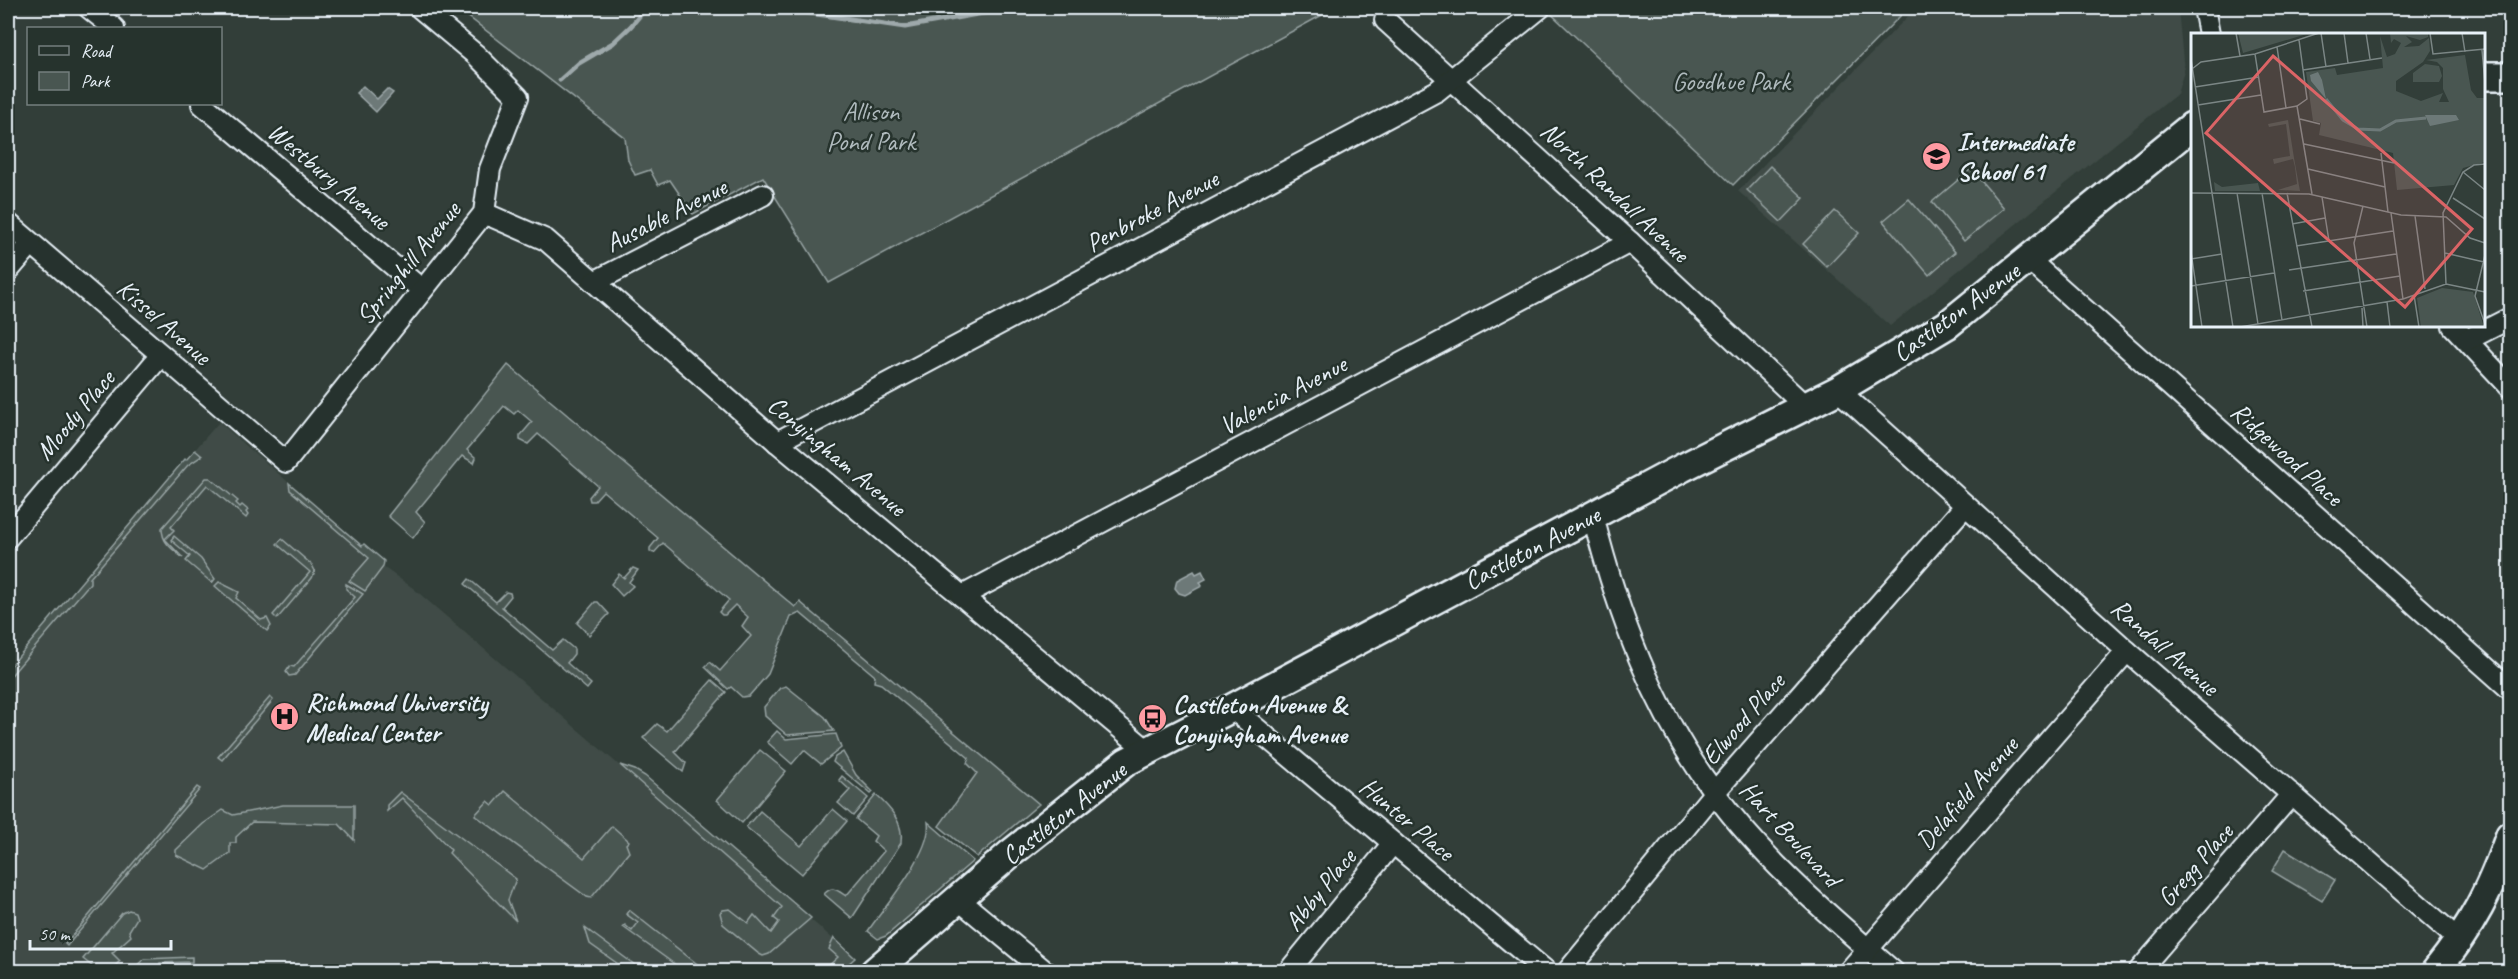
<svg xmlns="http://www.w3.org/2000/svg" width="2518" height="979" viewBox="0 0 2518 979" font-family="Caveat,sans-serif">
<style>
.built{fill:#3f4b46}
.green{fill:#495651;stroke:#98a4a4;stroke-width:1.5}
.water{fill:#6d7978;stroke:#9ea9ab;stroke-width:1.5}
.lines{fill:none;stroke-linecap:round;stroke-linejoin:round}
.stream{stroke:#9ea9ab;stroke-width:5}
.street-casing{stroke:#e8f1f8;stroke-width:24}
.secondary-casing{stroke:#e8f1f8;stroke-width:32}
.street{stroke:#26332d;stroke-width:20}
.secondary{stroke:#26332d;stroke-width:27}
.labels{text-anchor:middle;dominant-baseline:central;stroke-width:5;stroke-linejoin:round;paint-order:stroke}
.park-label{font-size:26px;fill:#b0bbbe;stroke:#26332d}
.poi-label{font-size:26px;font-weight:bold;fill:#e8f1f8;stroke:#26332d;text-anchor:start}
.street-label{font-size:26px;fill:#e8f1f8;stroke:#26332d}
.inset-river{fill:none;stroke:#6d7978;stroke-width:3}
.inset-road{fill:none;stroke:#7b8685;stroke-width:1.5}
.view{fill:#db6466;fill-opacity:0.15;stroke:#db6466;stroke-width:3}
.inset-edge{fill:none;stroke:#e8f1f8;stroke-width:3}
</style>
<rect width="100%" height="100%" fill="#323e39"/>
<filter id="ink" filterUnits="userSpaceOnUse"><feTurbulence type="fractalNoise" baseFrequency=".0167" numOctaves="2"/><feDisplacementMap in="SourceGraphic" scale="12" xChannelSelector="R" yChannelSelector="G"/><feConvolveMatrix kernelMatrix="1 2 1 2 8 2 1 2 1" color-interpolation-filters="sRGB"/></filter>
<g filter="url(#ink)">
<g class="built">
<polygon points="1916,8 2178,8 2184,71 2177,94 1890,326 1738,191"/>
<polygon points="219,422 362,546 364,544 384,561 383,567 413,588 619,765 635,770 645,776 855,958 840,972 8,972 8,669 185,459 186,460"/>
</g>
<g class="green">
<polygon points="457,8 1335,8 829,283 763,177 693,214 670,180 658,185 650,170 635,175 628,160 625,138"/>
<polygon points="1545,8 1908,8 1733,185"/>
<polygon points="1770,166 1804,198 1781,222 1747,190"/>
<polygon points="1971,169 2004,208 1964,241 1932,202"/>
<polygon points="1909,199 1955,252 1929,275 1883,221"/>
<polygon points="1835,211 1859,233 1827,267 1803,244"/>
<polygon points="508,365 795,607 800,602 1039,804 977,857 939,826 977,773 967,763 969,758 881,684 874,682 875,676 800,613 791,617 768,674 749,696 742,697 731,687 728,689 705,667 710,662 720,671 751,636 742,626 748,617 735,605 725,615 722,615 719,612 729,600 663,543 654,553 650,552 650,548 658,538 603,491 594,501 590,501 589,497 598,486 538,434 528,444 520,440 520,436 532,422 518,410 514,414 504,406 467,450 476,458 474,463 462,456 416,512 425,522 413,538 388,516"/>
<polygon points="195,450 202,456 188,465 90,578 90,583 8,679 8,669 185,459 186,460"/>
<path d="M206 478H210L238 501 236 503 240 507 242 505 248 510 246 512 248 515 246 518 207 485 171 527 174 530 165 539 183 558C172 549 162 543 162 528Z"/>
<polygon points="289,483 362,546 364,544 384,561 383,567 365,591 349,581 369,558 290,490"/>
<polygon points="174,536 201,559 215,579 212,583 186,561 190,556 171,540"/>
<polygon points="282,539 312,565 315,571 312,578 277,619 273,615 310,572 277,544"/>
<polygon points="633,568 638,570 629,582 633,586 622,596 611,584 619,574 624,578"/>
<polygon points="469,579 496,602 506,592 510,593 511,596 502,607 552,650 563,640 574,649 574,654 567,663 591,684 587,689 465,584"/>
<polygon points="219,582 239,592 236,598 261,620 267,618 271,626 267,631 215,586"/>
<polygon points="346,584 363,594 295,675 289,676 286,672 290,666 294,667 355,597 346,589"/>
<polygon points="595,602 598,602 609,614 589,635 577,623"/>
<polygon points="712,680 726,692 675,752 686,763 683,772 643,738 657,724 667,731"/>
<polygon points="786,686 825,717 834,731 787,735 765,716 764,707 780,688"/>
<polygon points="270,697 273,700 222,760 218,757"/>
<polygon points="777,731 786,739 836,734 841,748 821,764 804,750 792,764 767,742"/>
<polygon points="760,750 786,771 742,823 717,800"/>
<polygon points="843,752 856,775 873,792 871,794 833,762 835,757"/>
<polygon points="620,765 635,770 645,776 811,918 769,954 763,956 759,954 723,924 720,913 723,910 730,909 748,923 754,915 771,933 779,922 774,918 782,907"/>
<polygon points="842,776 868,798 853,816 838,803 850,790 839,780"/>
<polygon points="197,787 200,789 67,946 65,944"/>
<polygon points="505,791 584,858 612,826 629,841 626,844 629,852 591,898 587,897 475,815 488,801 493,805"/>
<polygon points="400,792 516,879 508,900 516,921 449,853 451,850 402,798 387,811 387,805"/>
<path d="M876 795C890 808 904 822 901 843L852 918 824 894C833 885 837 890 846 896L884 851 873 841 876 836 856 819Z"/>
<polygon points="283,805 354,805 354,840 339,824 252,822 236,837 236,843 230,843 230,853 207,870 176,855 176,850 203,824 223,810 233,815"/>
<polygon points="833,809 847,821 802,874 746,827 760,811 801,846"/>
<path d="M928 822 973 861 886 936 878 939 868 931C885 906 933 851 928 822Z"/>
<polygon points="2285,849 2335,880 2322,901 2272,871"/>
<polygon points="129,910 135,912 137,918 129,931 131,936 112,953 120,961 112,969 114,971 98,971 83,959 122,913"/>
<polygon points="629,910 706,971 684,971 623,927 625,925 632,931 638,923 626,914"/>
<polygon points="585,928 643,971 628,971 590,944"/>
<polygon points="834,938 855,958 840,971 823,971 838,957 829,949"/>
<polygon points="192,957 192,962 160,963 159,971 131,971 144,959"/>
</g>
<g class="water">
<polygon points="363,86 377,99 387,89 393,93 376,112 356,93"/>
<polygon points="1194,571 1196,574 1202,571 1206,579 1200,582 1202,586 1185,595 1179,593 1175,588 1177,580"/>
</g>
<g class="lines">
<g class="stream">
<polyline points="776,8 905,27 1011,8"/>
<polyline points="560,80 579,63 613,43 631,26 646,8"/>
</g>
<defs>
<g id="street">
<polyline points="89,8 114,28"/>
<polyline points="2204,8 2209,34"/>
<polyline points="1385,20 1630,242 1805,406"/>
<polyline points="202,104 421,289"/>
<polyline points="484,213 546,240 777,442 1149,752"/>
<polyline points="8,223 286,462 484,213 490,169 518,97 476,55 420,8"/>
<polyline points="2028,259 2510,689"/>
<polyline points="8,271 31,244"/>
<polyline points="594,282 763,195"/>
<polyline points="2453,326 2510,387"/>
<polyline points="2467,340 2510,318"/>
<polyline points="1838,390 2127,651 2460,941"/>
<polyline points="777,442 1437,91 1540,8"/>
<path d="M1593 516C1618 615 1653 710 1714 792 1764 861 1830 916 1894 972"/>
<polyline points="8,537 161,355"/>
<polyline points="962,596 1630,242"/>
<polyline points="1232,708 1547,972"/>
<polyline points="958,899 1046,972"/>
<polyline points="1288,972 1393,843"/>
<polyline points="1567,972 1714,793 1965,506"/>
<polyline points="1848,972 2127,651"/>
<polyline points="2138,972 2292,794"/>
</g>
<g id="secondary">
<polyline points="2484,76 2510,76"/>
<polyline points="874,972 1011,853 1126,762 1232,708 1682,468 1838,390 1947,325 2192,126"/>
<path d="M2435 972C2473 925 2490 891 2510 835"/>
</g>
</defs>
<use href="#street" class="street-casing"/>
<use href="#secondary" class="secondary-casing"/>
<use href="#street" class="street"/>
<use href="#secondary" class="secondary"/>
</g>
</g>
<defs>
<symbol id="school-disc" viewBox="-11 -11 22 22"><circle r="9.5" fill="#ff9aa2" stroke="#26332d"/><path d="M0-5L7-2L0 1L-7-2ZM-4 1L0 2.5L4 1V4Q0 6-4 4Z" fill="#111"/></symbol>
<symbol id="hospital-disc" viewBox="-11 -11 22 22"><circle r="9.5" fill="#ff9aa2" stroke="#26332d"/><path d="M-5-5h3v3.5h4V-5h3V5h-3V1.5h-4V5h-3Z" fill="#111"/></symbol>
<symbol id="bus-disc" viewBox="-11 -11 22 22"><circle r="9.5" fill="#ff9aa2" stroke="#26332d"/><path d="M-5-6H5V4H4V6H2V4H-2V6H-4V4H-5ZM-3.5-4V0h7V-4ZM-3.5 1.2v1.5H-2V1.2ZM2 1.2v1.5H3.5V1.2Z" fill="#111"/></symbol>
</defs>
<g fill-rule="evenodd">
<use href="#school-disc" x="1920" y="140" width="33" height="33"/>
<use href="#hospital-disc" x="268" y="700" width="33" height="33"/>
<use href="#bus-disc" x="1136" y="702" width="33" height="33"/>
</g>
<g class="labels">
<g class="park-label">
<text x="1731" y="81">Goodhue Park</text>
<text x="871" y="111">Allison<tspan x="871" dy="30">Pond Park</tspan></text>
</g>
<g class="poi-label">
<text x="1957" y="141">Intermediate<tspan x="1957" dy="30">School 61</tspan></text>
<text x="306" y="702">Richmond University<tspan x="306" dy="30">Medical Center</tspan></text>
<text x="1173" y="704">Castleton Avenue &amp;<tspan x="1173" dy="30">Conyingham Avenue</tspan></text>
</g>
<g class="street-label">
<text transform="translate(329 176) rotate(40)">Westbury Avenue</text>
<text transform="translate(1615 192) rotate(43)">North Randall Avenue</text>
<text transform="translate(1152 211) rotate(-28)">Penbroke Avenue</text>
<text transform="translate(666 215) rotate(-27)">Ausable Avenue</text>
<text transform="translate(408 263) rotate(-51)">Springhill Avenue</text>
<text transform="translate(1956 312) rotate(-36)">Castleton Avenue</text>
<text transform="translate(164 322) rotate(41)">Kissel Avenue</text>
<text transform="translate(1283 395) rotate(-28)">Valencia Avenue</text>
<text transform="translate(75 415) rotate(-50)">Moody Place</text>
<text transform="translate(2287 454) rotate(42)">Ridgewood Place</text>
<text transform="translate(837 456) rotate(40)">Conyingham Avenue</text>
<text transform="translate(1532 548) rotate(-28)">Castleton Avenue</text>
<text transform="translate(2165 647) rotate(41)">Randall Avenue</text>
<text transform="translate(1743 719) rotate(-49)">Elwood Place</text>
<text transform="translate(1967 793) rotate(-49)">Delafield Avenue</text>
<text transform="translate(1064 813) rotate(-38)">Castleton Avenue</text>
<text transform="translate(1407 819) rotate(40)">Hunter Place</text>
<text transform="translate(1790 834) rotate(47)">Hart Boulevard</text>
<text transform="translate(2195 865) rotate(-49)">Gregg Place</text>
<text transform="translate(1320 890) rotate(-51)">Abby Place</text>
</g>
</g>
<g transform="translate(2191 33)">
<rect width="294" height="294" fill="#323e39"/>
<path d="M47 0H119L52 20ZM199 0H237V4L229 7 215 3 221 9 213 14 228 13 238 5 239 18 232 29 205 48V58L230 68 252 60 248 69H258L252 56V35L246 29 235 27 274 22 280 57 286 65H294V129L272 135 263 152 206 157 202 120 128 102 130 90 122 88 115 39 144 35 146 42 192 35 189 3 196 24 204 21 210 10 203 6 200 10ZM234 31 248 33 251 43 248 49H222V40ZM97 87 103 125 109 158 87 157 106 151 104 134 102 126 83 131 82 126 99 123 95 91 78 94 77 91ZM23 149 31 154 67 150 69 158H24ZM251 255 282 259 293 294H230L226 265Z" fill="#495651"/>
<path d="M127 39 131 47 135 66 120 48 119 42ZM234 82H265L268 87 239 93Z" fill="#6d7978"/>
<path class="inset-river" d="M135 66 152 87 167 96 189 97 205 88 235 85"/>
<path class="inset-road" d="M45 0 49 23M130 0 135 34M153 0 157 30M175 0 179 26M239 0 242 21 294 16M271 0 274 19M86 14 95 75M291 17 294 50M64 21 73 79 106 73 116 66 108 7M0 26 42 294M1 36 10 29 64 21 128 0M112 37 191 25M4 54 68 44M7 72 70 62M106 73 121 161M109 86 129 91M113 111 203 130M190 120 197 179M117 136 194 154M272 139 294 157M0 160 118 161 210 182 255 184 279 205 294 210M46 160 67 291M71 160 91 287M96 160 121 294M131 164 138 208M262 165 294 186M172 173 163 210 176 294M200 180 212 266M224 183 234 256M101 191 134 185M105 213 202 198M0 219 11 294M254 220 293 229M294 222 284 263 294 291M0 226 31 221M98 237 205 221M255 251 252 180 272 139 283 132 294 131M0 253 83 240M112 258 209 243M223 262 228 294M196 269 199 294M171 275 172 294M49 294 212 266 255 251 294 259"/>
<path class="view" d="M82 23 281 196 214 274 15 100Z"/>
<rect width="294" height="294" class="inset-edge"/>
</g>
<rect width="2518" height="979" fill="none" stroke="#26332d" stroke-width="30"/>
<rect x="15" y="15" width="2488" height="949" fill="none" stroke="#e8f1f8" stroke-width="2" filter="url(#ink)"/>
<rect x="27" y="27" width="195" height="78" fill="#26332d" stroke="#747f7e" stroke-width="1.5"/>
<rect x="39" y="46" width="30" height="9" fill="#26332d" stroke="#747f7e" stroke-width="1.5"/>
<text x="81" y="57" font-size="18" fill="#e8f1f8">Road</text>
<rect x="39" y="72" width="30" height="18" fill="#495651" stroke="#747f7e" stroke-width="1.5"/>
<text x="81" y="87" font-size="18" fill="#e8f1f8">Park</text>
<path d="M30 940v9h141v-9" fill="none" stroke="#e8f1f8" stroke-width="3"/>
<text x="39" y="940" font-size="18" fill="#e8f1f8" stroke="#26332d" stroke-width="4.5" paint-order="stroke">50 m</text>
</svg>
